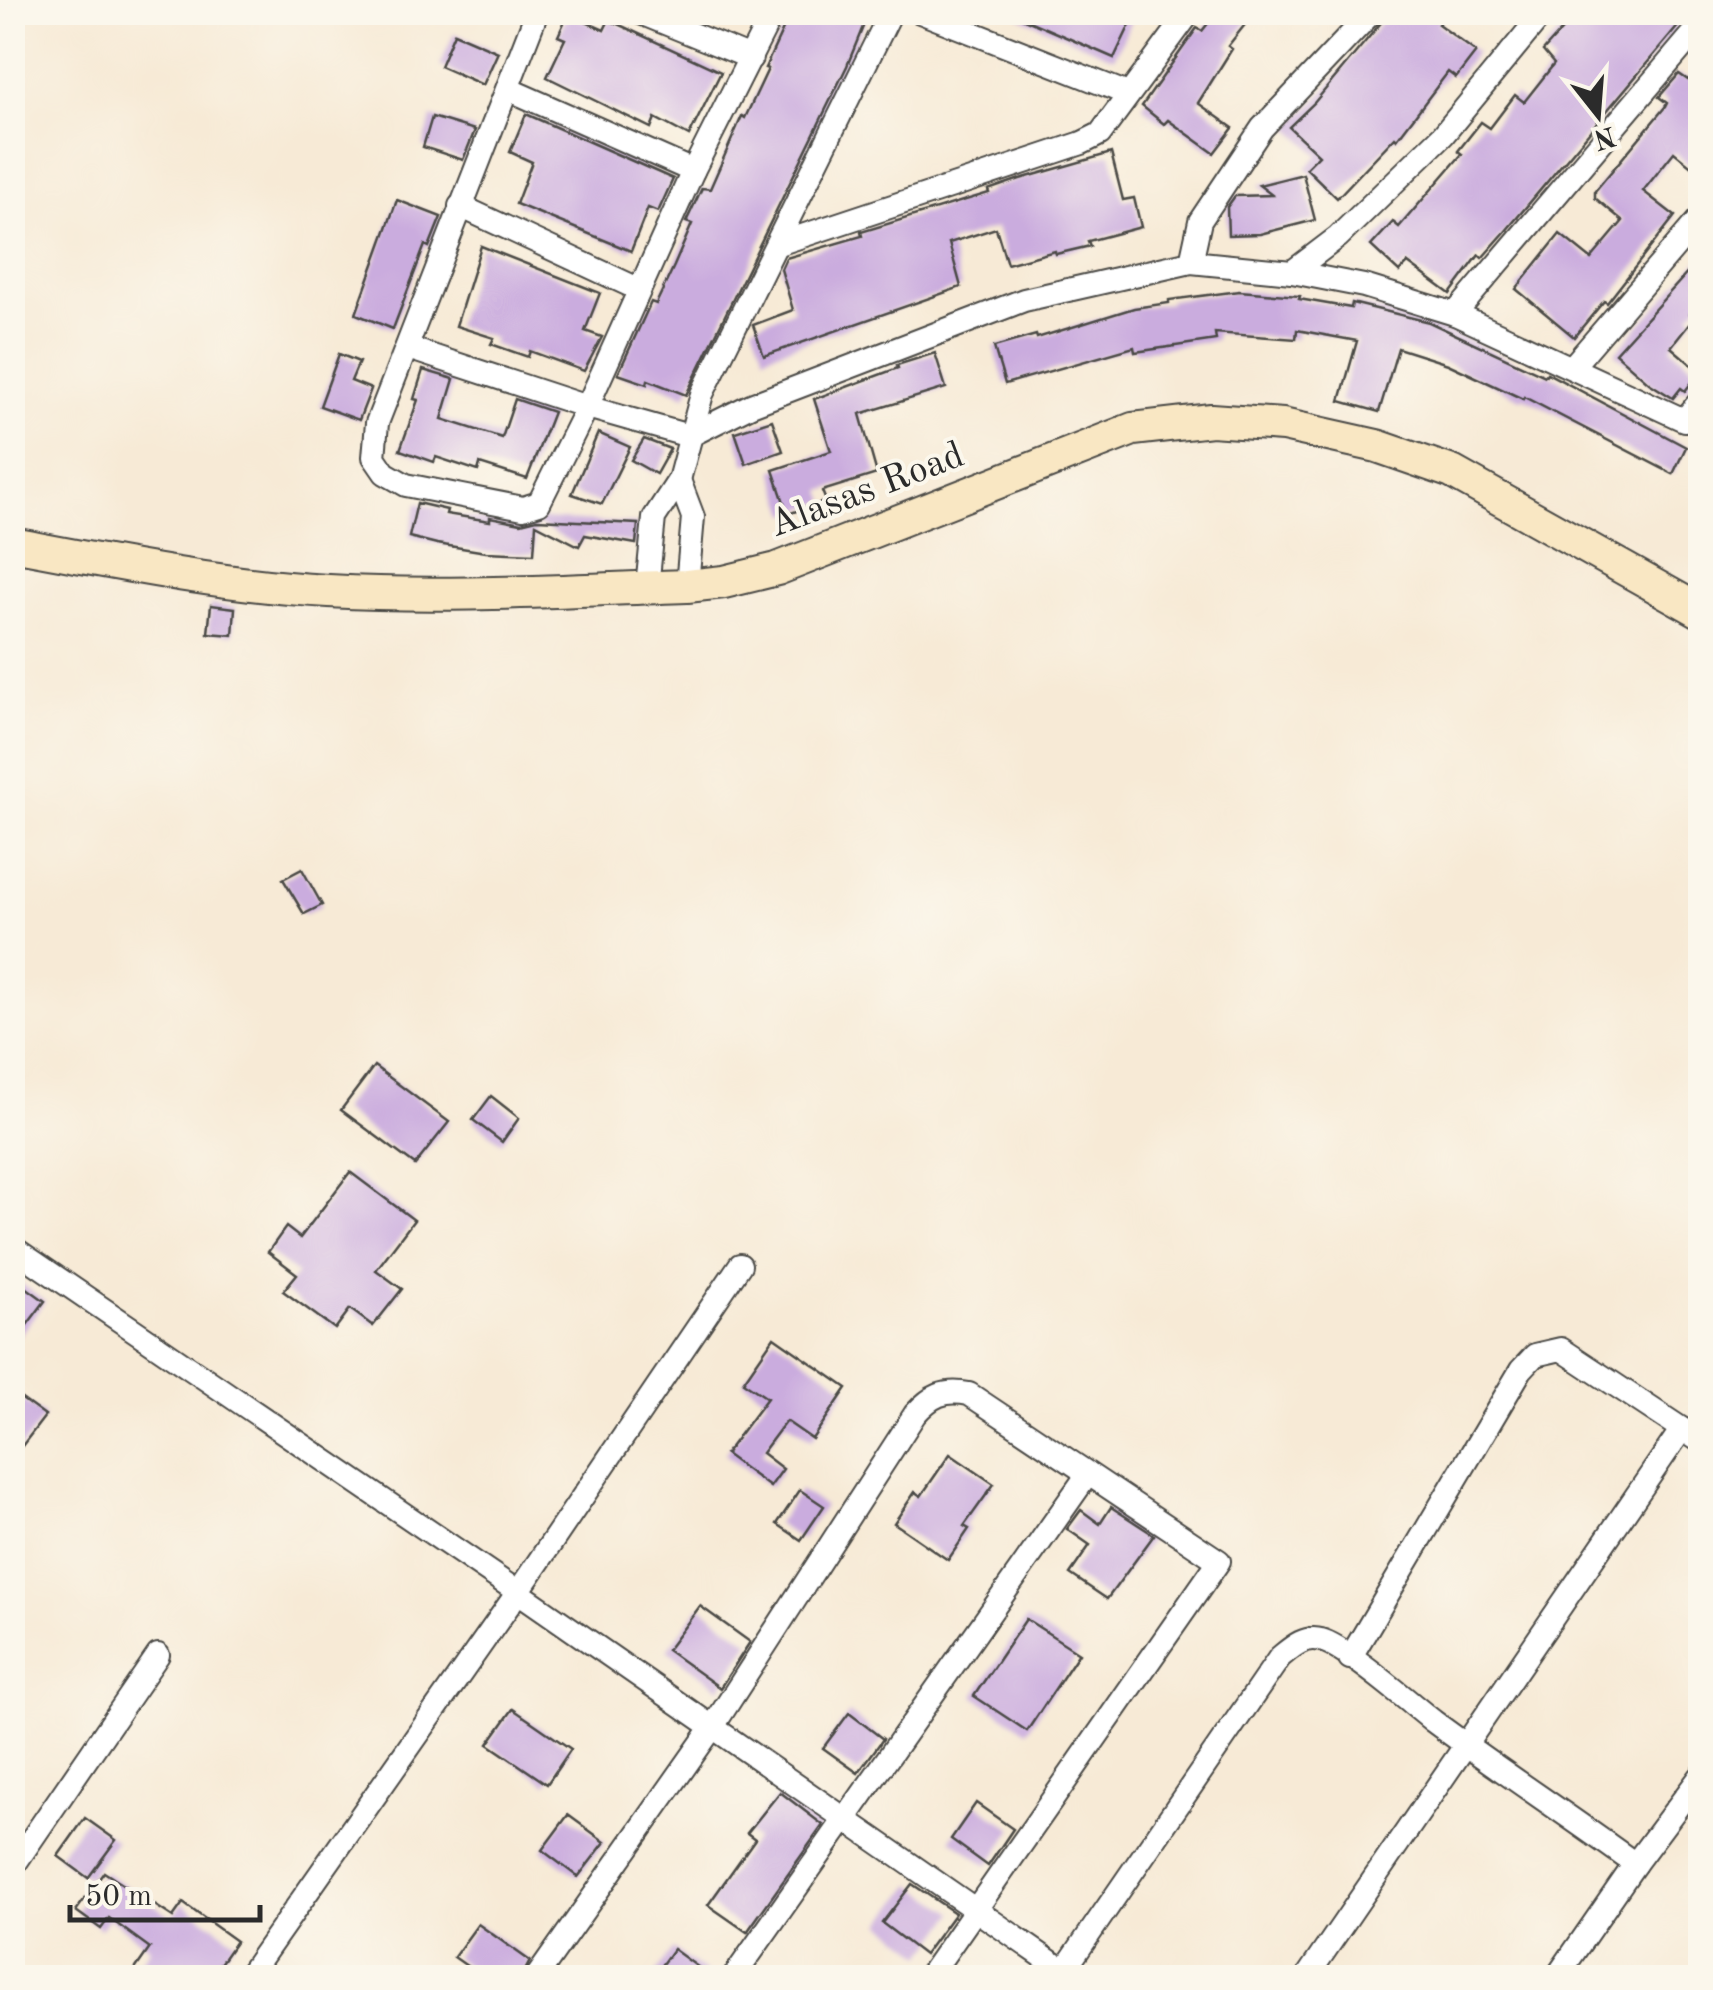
<svg xmlns="http://www.w3.org/2000/svg" width="1713" height="1990" viewBox="0 0 1713 1990" font-family="'Old Standard TT',serif">
<style>
.building{fill:#caacde}
.lines{fill:none;stroke-linecap:round;stroke-linejoin:round}
.street-casing{stroke:#4a4845;stroke-width:26}
.secondary-casing{stroke:#4a4845;stroke-width:36}
.street{stroke:#fff;stroke-width:22}
.secondary{stroke:#f9e7c3;stroke-width:32}
.labels{text-anchor:middle;dominant-baseline:central;stroke-width:8;stroke-linejoin:round;paint-order:stroke}
.street-label{font-size:38px;fill:#2b2b2b;stroke:#fbf7ec}
</style>
<rect width="100%" height="100%" fill="#fbf7ec"/>
<filter id="ink" filterUnits="userSpaceOnUse"><feTurbulence type="fractalNoise" baseFrequency=".01" numOctaves="2"/><feDisplacementMap in="SourceGraphic" scale="20" xChannelSelector="R" yChannelSelector="G"/><feConvolveMatrix kernelMatrix="1 2 1 2 8 2 1 2 1" color-interpolation-filters="sRGB"/></filter>
<filter id="wash" filterUnits="userSpaceOnUse"><feTurbulence type="fractalNoise" baseFrequency=".0048" numOctaves="4" result="noise"/><feDisplacementMap in="SourceGraphic" scale="40" xChannelSelector="R" yChannelSelector="G"/><feGaussianBlur stdDeviation="2.25" result="paint"/><feColorMatrix in="noise" values="0 0 0 0 0 0 0 0 0 0 0 0 0 0 0 0 0 1.4 0 .05"/><feComposite in="paint" operator="in"/></filter>
<g filter="url(#wash)">
<rect width="100%" height="100%" fill="#f7ead6"/>
<g id="blocks">
<g class="building">
<polygon points="791,12 869,12 847,66 686,395 648,380 647,384 618,374 651,302 656,304 674,266 692,224 686,222 702,188 710,189 742,116 745,118 768,69 765,68"/>
<polygon points="1008,12 1136,12 1114,58"/>
<polygon points="1217,12 1255,12 1228,46 1232,49 1198,103 1233,128 1214,153 1168,120 1164,124 1142,106 1197,28 1202,31"/>
<polygon points="1390,12 1447,12 1438,24 1476,52 1456,78 1448,72 1397,139 1395,137 1337,198 1306,168 1319,155 1289,127 1314,103"/>
<polygon points="1578,12 1629,12 1639,20 1645,12 1690,12 1505,232 1482,258 1479,255 1450,294 1408,263 1399,272 1371,246 1393,222 1399,227 1462,154 1458,151 1481,122 1490,128 1515,95 1524,102 1554,64 1543,51"/>
<polygon points="568,14 604,30 609,20 721,72 689,136 655,118 651,128 547,77 565,39 558,36"/>
<polygon points="454,33 498,52 483,85 440,66"/>
<polygon points="1700,66 1700,173 1674,152 1643,191 1675,216 1607,303 1604,301 1574,337 1516,289 1560,234 1591,259 1623,221 1595,198 1595,191 1665,107 1667,103 1659,97 1679,74 1688,80"/>
<polygon points="526,114 673,179 658,212 648,208 631,251 516,204 532,162 510,152"/>
<polygon points="432,117 475,130 463,160 423,147"/>
<polygon points="1111,153 1123,200 1134,198 1141,227 1088,241 1090,246 1056,254 1055,251 1007,264 996,228 949,243 961,287 764,356 753,325 793,310 781,269 786,258 862,236 861,232 989,193 988,190 1020,179"/>
<polygon points="1303,174 1315,220 1260,234 1228,235 1227,207 1235,196 1272,195 1259,185"/>
<polygon points="397,200 441,217 429,247 425,245 393,329 356,314"/>
<polygon points="481,246 600,293 585,331 602,337 584,371 530,351 528,357 491,344 494,338 456,326"/>
<polygon points="1700,259 1700,302 1690,314 1694,318 1671,347 1700,372 1685,391 1681,388 1673,398 1649,383 1615,353"/>
<polygon points="1239,291 1300,296 1299,299 1351,308 1352,303 1429,322 1545,376 1547,373 1686,447 1673,474 1524,397 1523,399 1448,364 1398,348 1379,412 1340,401 1357,341 1297,330 1296,339 1215,333 1216,340 1135,352 1134,347 1005,384 994,347 1036,335 1037,338 1134,308 1169,303 1169,300"/>
<polygon points="935,353 946,388 860,414 877,474 822,491 826,501 788,514 773,470 831,451 814,399 898,368 897,365"/>
<polygon points="339,354 359,362 351,381 371,389 359,420 320,406"/>
<polygon points="423,370 454,379 442,419 502,438 515,399 553,412 527,479 480,464 478,471 436,457 434,462 400,450 418,400 414,399"/>
<polygon points="772,420 783,451 746,464 735,432"/>
<polygon points="598,433 630,447 602,504 572,494"/>
<polygon points="644,439 670,449 656,474 631,460"/>
<polygon points="417,503 447,510 446,514 490,521 490,517 521,523 537,519 638,524 636,544 585,535 579,546 536,524 534,554 486,552 437,544 409,537"/>
<polygon points="211,605 235,608 233,635 208,633"/>
<polygon points="302,869 322,905 304,914 283,879"/>
<polygon points="374,1066 449,1122 415,1165 341,1110"/>
<polygon points="491,1096 519,1118 502,1142 473,1120"/>
<polygon points="350,1172 414,1220 376,1270 402,1289 373,1326 350,1309 335,1329 283,1291 297,1274 268,1252 286,1227 300,1238"/>
<polygon points="12,1277 45,1301 12,1345"/>
<polygon points="774,1337 847,1388 812,1439 786,1421 762,1453 783,1469 770,1487 725,1454 767,1398 743,1382"/>
<polygon points="12,1392 45,1416 12,1459"/>
<polygon points="950,1454 994,1484 964,1526 969,1529 948,1560 894,1523 915,1492 921,1496"/>
<polygon points="800,1490 824,1506 801,1540 777,1524"/>
<polygon points="1111,1507 1154,1535 1107,1599 1070,1574 1090,1545 1067,1529 1081,1510 1100,1524"/>
<polygon points="700,1606 750,1642 720,1688 667,1650"/>
<polygon points="1026,1619 1079,1653 1027,1731 974,1696"/>
<polygon points="513,1709 571,1749 547,1784 488,1744"/>
<polygon points="849,1713 883,1739 858,1773 823,1748"/>
<polygon points="780,1792 823,1825 747,1932 708,1905 755,1839 747,1833"/>
<polygon points="976,1803 1013,1829 988,1866 951,1839"/>
<polygon points="568,1815 605,1842 578,1877 542,1850"/>
<polygon points="85,1818 116,1840 88,1878 58,1856"/>
<polygon points="104,1872 173,1917 183,1903 236,1941 210,1978 129,1978 150,1948 109,1918 101,1929 76,1911"/>
<polygon points="912,1884 955,1913 924,1955 882,1923"/>
<polygon points="478,1924 530,1961 521,1978 484,1978 454,1957"/>
<polygon points="673,1949 713,1978 652,1978"/>
</g>
</g>
</g>
<g filter="url(#ink)">
<use href="#blocks" fill-opacity="0" stroke="#4a4845" stroke-width="2.5"/>
<g class="lines">
<defs>
<g id="street">
<polyline points="537,12 377,423 374,457 385,473 406,485 523,508 539,503 587,407 693,171 773,12"/>
<polyline points="638,12 751,58"/>
<polyline points="920,12 1128,94"/>
<polyline points="508,89 693,171"/>
<polyline points="460,206 638,289"/>
<polyline points="778,244 1082,143 1100,134 1190,12"/>
<polyline points="1191,262 1200,221 1262,128 1372,12"/>
<polyline points="1292,272 1364,286 1455,314 1684,420 1700,401"/>
<polyline points="1455,314 1700,26"/>
<polyline points="408,348 587,407 689,436 751,405 1024,300 1191,262 1292,272 1338,237 1443,135 1544,12"/>
<polyline points="1572,367 1700,218"/>
<polyline points="679,480 693,517 687,586"/>
<polyline points="647,588 654,518 679,480 702,394 891,12"/>
<polyline points="12,1247 518,1592 1074,1978"/>
<polyline points="1350,1658 1521,1370 1535,1355 1561,1349 1700,1441"/>
<polyline points="12,1868 158,1655"/>
<polyline points="247,1978 518,1592 740,1265"/>
<path d="M536 1978 712 1728 915 1414C931 1396 944 1389 969 1394L1219 1561 928 1978"/>
<polyline points="733,1978 1088,1474"/>
<path d="M1059 1978 1280 1657C1291 1648 1305 1635 1321 1640 1345 1646 1410 1703 1433 1721 1499 1770 1568 1815 1635 1864"/>
<polyline points="1306,1978 1682,1429"/>
<polyline points="1556,1978 1635,1864 1700,1777"/>
</g>
<path id="secondary" d="M12 544C118 564 222 585 329 591 448 598 568 590 687 586L724 582 777 569 1133 429 1211 420 1283 425 1377 446 1452 472 1700 611"/>
</defs>
<use href="#street" class="street-casing"/>
<use href="#secondary" class="secondary-casing"/>
<use href="#street" class="street"/>
<use href="#secondary" class="secondary"/>
</g>
</g>
<g class="labels">
<g class="street-label">
<text transform="translate(867 491) rotate(-21)">Alasas Road</text>
</g>
</g>
<rect width="1713" height="1990" fill="none" stroke="#fbf7ec" stroke-width="50"/>
<g transform="translate(1598 115) rotate(163)" stroke="#fbf7ec" stroke-width="8" paint-order="stroke">
<path d="M0-8L18 38L0 25L-18 38Z" fill="#2b2b2b"/>
<text y="-15" font-size="28" font-weight="bold" text-anchor="middle" fill="#2b2b2b">N</text>
</g>
<path d="M70 1905v15h190v-15" fill="none" stroke="#2b2b2b" stroke-width="5"/>
<text x="85" y="1905" font-size="30" fill="#2b2b2b" stroke="#fbf7ec" stroke-width="8" paint-order="stroke">50 m</text>
</svg>
